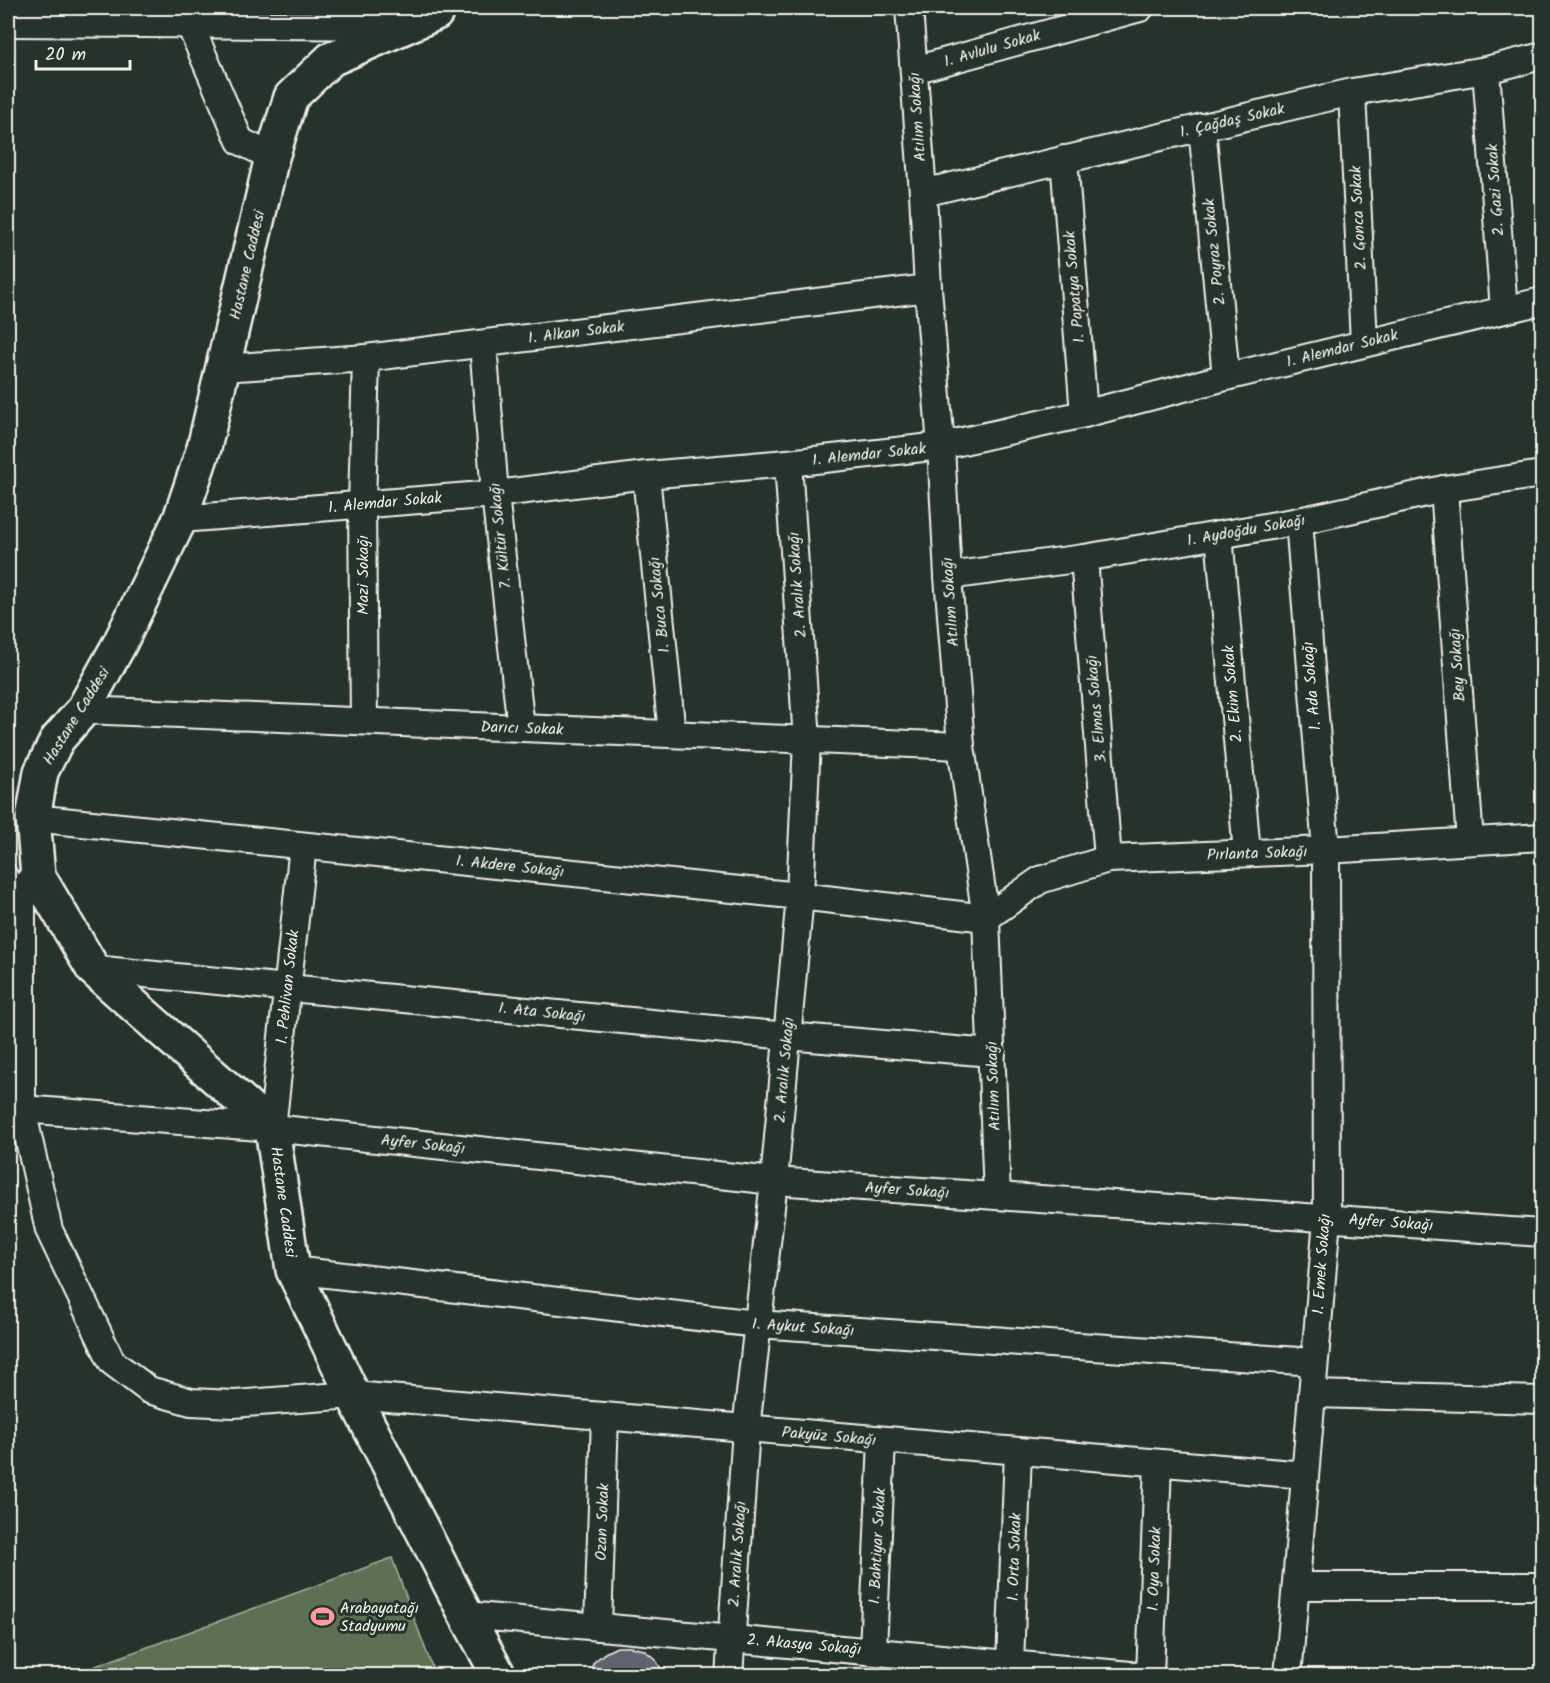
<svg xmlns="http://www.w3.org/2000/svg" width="1550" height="1683" viewBox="0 0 1550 1683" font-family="Kalam,sans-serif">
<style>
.green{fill:#5b6f52;stroke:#a8b09d;stroke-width:1.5}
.building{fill:#606270;stroke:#f4f1e8;stroke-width:1.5;filter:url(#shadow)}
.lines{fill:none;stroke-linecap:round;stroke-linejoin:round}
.lane-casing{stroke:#f4f1e8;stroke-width:16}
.street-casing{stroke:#f4f1e8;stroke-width:30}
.secondary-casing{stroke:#f4f1e8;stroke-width:38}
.lane{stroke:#26332d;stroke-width:12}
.street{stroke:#26332d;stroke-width:26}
.secondary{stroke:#26332d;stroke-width:33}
.labels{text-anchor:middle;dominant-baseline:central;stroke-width:6;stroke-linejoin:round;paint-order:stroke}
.street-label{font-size:16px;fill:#f4f1e8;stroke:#26332d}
.poi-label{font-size:16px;fill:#f4f1e8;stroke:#26332d;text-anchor:start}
</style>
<defs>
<filter id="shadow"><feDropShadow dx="5.5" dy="5.5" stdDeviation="0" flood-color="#0009"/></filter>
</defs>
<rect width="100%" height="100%" fill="#26332d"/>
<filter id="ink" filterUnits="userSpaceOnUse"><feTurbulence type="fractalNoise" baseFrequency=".0167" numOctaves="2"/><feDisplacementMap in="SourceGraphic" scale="12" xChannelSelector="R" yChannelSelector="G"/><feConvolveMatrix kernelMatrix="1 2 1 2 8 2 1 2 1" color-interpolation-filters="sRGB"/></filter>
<g filter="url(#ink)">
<polygon class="green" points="392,1558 435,1675 71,1675"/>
<polygon class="building" points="617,1647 631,1647 644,1650 655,1659 662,1670 664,1676 588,1676 594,1662 605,1653"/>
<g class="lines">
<defs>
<polyline id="lane" points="8,869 21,894"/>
<g id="street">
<polyline points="909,8 923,193 928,288 941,446 948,576 961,746 986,918 997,1196"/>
<polyline points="8,23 400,26"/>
<polyline points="190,25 240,141 272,157"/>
<polyline points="914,70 1140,8"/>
<polyline points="1486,70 1504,310"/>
<polyline points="1352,92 1364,343"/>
<polyline points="1202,127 1226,377"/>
<polyline points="1064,159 1084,414"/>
<polyline points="923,193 1352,92 1486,70 1542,56"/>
<polyline points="483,344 495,494 521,728"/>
<polyline points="223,368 366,358 928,288"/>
<polyline points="646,475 672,734"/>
<polyline points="1444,489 1470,841"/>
<polyline points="180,519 495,494 646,475 788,463 941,446 1084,414 1226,377 1542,301"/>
<polyline points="1219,535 1247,853"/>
<polyline points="1084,558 1108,859"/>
<polyline points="948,576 1084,558 1219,535 1299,521 1444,489 1542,474"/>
<polyline points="83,710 961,746"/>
<polyline points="364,721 362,505 366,358"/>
<polyline points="33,818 800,896 986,918 1040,880 1108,859 1326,850 1542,837"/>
<polyline points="22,895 22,1109 49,1230 112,1362 149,1390 191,1402 234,1404 353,1395 1305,1475"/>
<polyline points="93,969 787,1036 992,1053"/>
<polyline points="8,1111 22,1109 272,1128 774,1181 1542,1233"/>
<polyline points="272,1128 303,846"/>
<polyline points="293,1270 757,1324 1314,1362"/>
<polyline points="1312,1394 1542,1400"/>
<polyline points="1296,1586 1542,1586"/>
<polyline points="466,1615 1142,1676"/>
<polyline points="598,1627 605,1416"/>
<polyline points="873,1651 882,1440"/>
<polyline points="1010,1664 1018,1451"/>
<polyline points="729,1676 746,1429 774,1181 800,896 807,740 788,463"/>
<polyline points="1150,1676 1158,1463"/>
<polyline points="1288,1676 1327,1219 1326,850 1299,521"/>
</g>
<g id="secondary">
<polyline points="436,13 331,59 291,97 272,157 204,448 180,519 120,643 83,710 57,740 41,772 33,818 38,876 93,969 272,1128 293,1270 353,1395 466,1615 499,1676"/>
<polyline points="8,900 22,895 38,876"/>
</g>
</defs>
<use href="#lane" class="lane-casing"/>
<use href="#street" class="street-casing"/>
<use href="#secondary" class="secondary-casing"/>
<use href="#lane" class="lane"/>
<use href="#street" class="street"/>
<use href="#secondary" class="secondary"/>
</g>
</g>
<defs>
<symbol id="stadium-bare" viewBox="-9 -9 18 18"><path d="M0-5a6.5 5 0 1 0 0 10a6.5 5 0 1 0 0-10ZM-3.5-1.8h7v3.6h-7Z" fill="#ff9aa2" stroke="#26332d" stroke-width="2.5" paint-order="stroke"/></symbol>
</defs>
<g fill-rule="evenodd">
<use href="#stadium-bare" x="306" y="1600" width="33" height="33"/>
</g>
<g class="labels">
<g class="street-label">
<text transform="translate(992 48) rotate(-16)">1. Avlulu Sokak</text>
<text transform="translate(917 117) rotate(-94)">Atılım Sokağı</text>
<text transform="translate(1232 120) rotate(-13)">1. Çağdaş Sokak</text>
<text transform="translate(1495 190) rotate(-94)">2. Gazi Sokak</text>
<text transform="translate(1358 218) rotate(-93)">2. Gonca Sokak</text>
<text transform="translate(1214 252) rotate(-96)">2. Poyraz Sokak</text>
<text transform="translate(247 265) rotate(-77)">Hastane Caddesi</text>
<text transform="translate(1074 287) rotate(-95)">1. Papatya Sokak</text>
<text transform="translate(576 332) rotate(-7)">1. Alkan Sokak</text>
<text transform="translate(1342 348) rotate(-14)">1. Alemdar Sokak</text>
<text transform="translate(869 454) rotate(-6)">1. Alemdar Sokak</text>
<text transform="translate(385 503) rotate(-5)">1. Alemdar Sokak</text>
<text transform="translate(1246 530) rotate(-10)">1. Aydoğdu Sokağı</text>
<text transform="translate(500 536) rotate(-96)">7. Kültür Sokağı</text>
<text transform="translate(363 575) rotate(-90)">Mazi Sokağı</text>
<text transform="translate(797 585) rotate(-94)">2. Aralık Sokağı</text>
<text transform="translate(950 602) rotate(-94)">Atılım Sokağı</text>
<text transform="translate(659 605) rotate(-96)">1. Buca Sokağı</text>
<text transform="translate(1457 665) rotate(-94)">Bey Sokağı</text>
<text transform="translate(1312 686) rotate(-95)">1. Ada Sokağı</text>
<text transform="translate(1233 694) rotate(-95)">2. Ekim Sokak</text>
<text transform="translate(1096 709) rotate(-95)">3. Elmas Sokağı</text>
<text transform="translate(76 716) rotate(-58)">Hastane Caddesi</text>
<text transform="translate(522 728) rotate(2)">Darıcı Sokak</text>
<text transform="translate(1257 853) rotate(-2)">Pırlanta Sokağı</text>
<text transform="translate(510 866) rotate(6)">1. Akdere Sokağı</text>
<text transform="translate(288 987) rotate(-84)">1. Pehlivan Sokak</text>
<text transform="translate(542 1012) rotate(6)">1. Ata Sokağı</text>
<text transform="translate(784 1070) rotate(-85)">2. Aralık Sokağı</text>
<text transform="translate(993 1086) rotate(-92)">Atılım Sokağı</text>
<text transform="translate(423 1144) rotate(6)">Ayfer Sokağı</text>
<text transform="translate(907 1190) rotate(4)">Ayfer Sokağı</text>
<text transform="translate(283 1202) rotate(82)">Hastane Caddesi</text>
<text transform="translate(1391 1223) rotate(4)">Ayfer Sokağı</text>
<text transform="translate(1322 1264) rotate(-86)">1. Emek Sokağı</text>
<text transform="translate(803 1327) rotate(4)">1. Aykut Sokağı</text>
<text transform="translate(829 1436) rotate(5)">Pakyüz Sokağı</text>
<text transform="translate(602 1522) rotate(-88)">Ozan Sokak</text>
<text transform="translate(877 1546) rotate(-87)">1. Bahtiyar Sokak</text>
<text transform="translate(737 1554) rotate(-86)">2. Aralık Sokağı</text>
<text transform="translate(1014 1557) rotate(-88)">1. Orta Sokak</text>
<text transform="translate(1154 1569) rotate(-88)">1. Oya Sokak</text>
<text transform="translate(804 1645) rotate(5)">2. Akasya Sokağı</text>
</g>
<g class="poi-label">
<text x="340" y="1608">Arabayatağı<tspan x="340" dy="18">Stadyumu</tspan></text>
</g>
</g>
<rect width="1550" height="1683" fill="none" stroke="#26332d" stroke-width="30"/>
<rect x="15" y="15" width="1520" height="1653" fill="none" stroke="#f4f1e8" stroke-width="2" filter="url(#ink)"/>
<path d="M36 60v9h94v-9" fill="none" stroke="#f4f1e8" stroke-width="3"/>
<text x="45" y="60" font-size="18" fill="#f4f1e8" stroke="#26332d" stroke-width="4.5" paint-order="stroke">20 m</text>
</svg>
